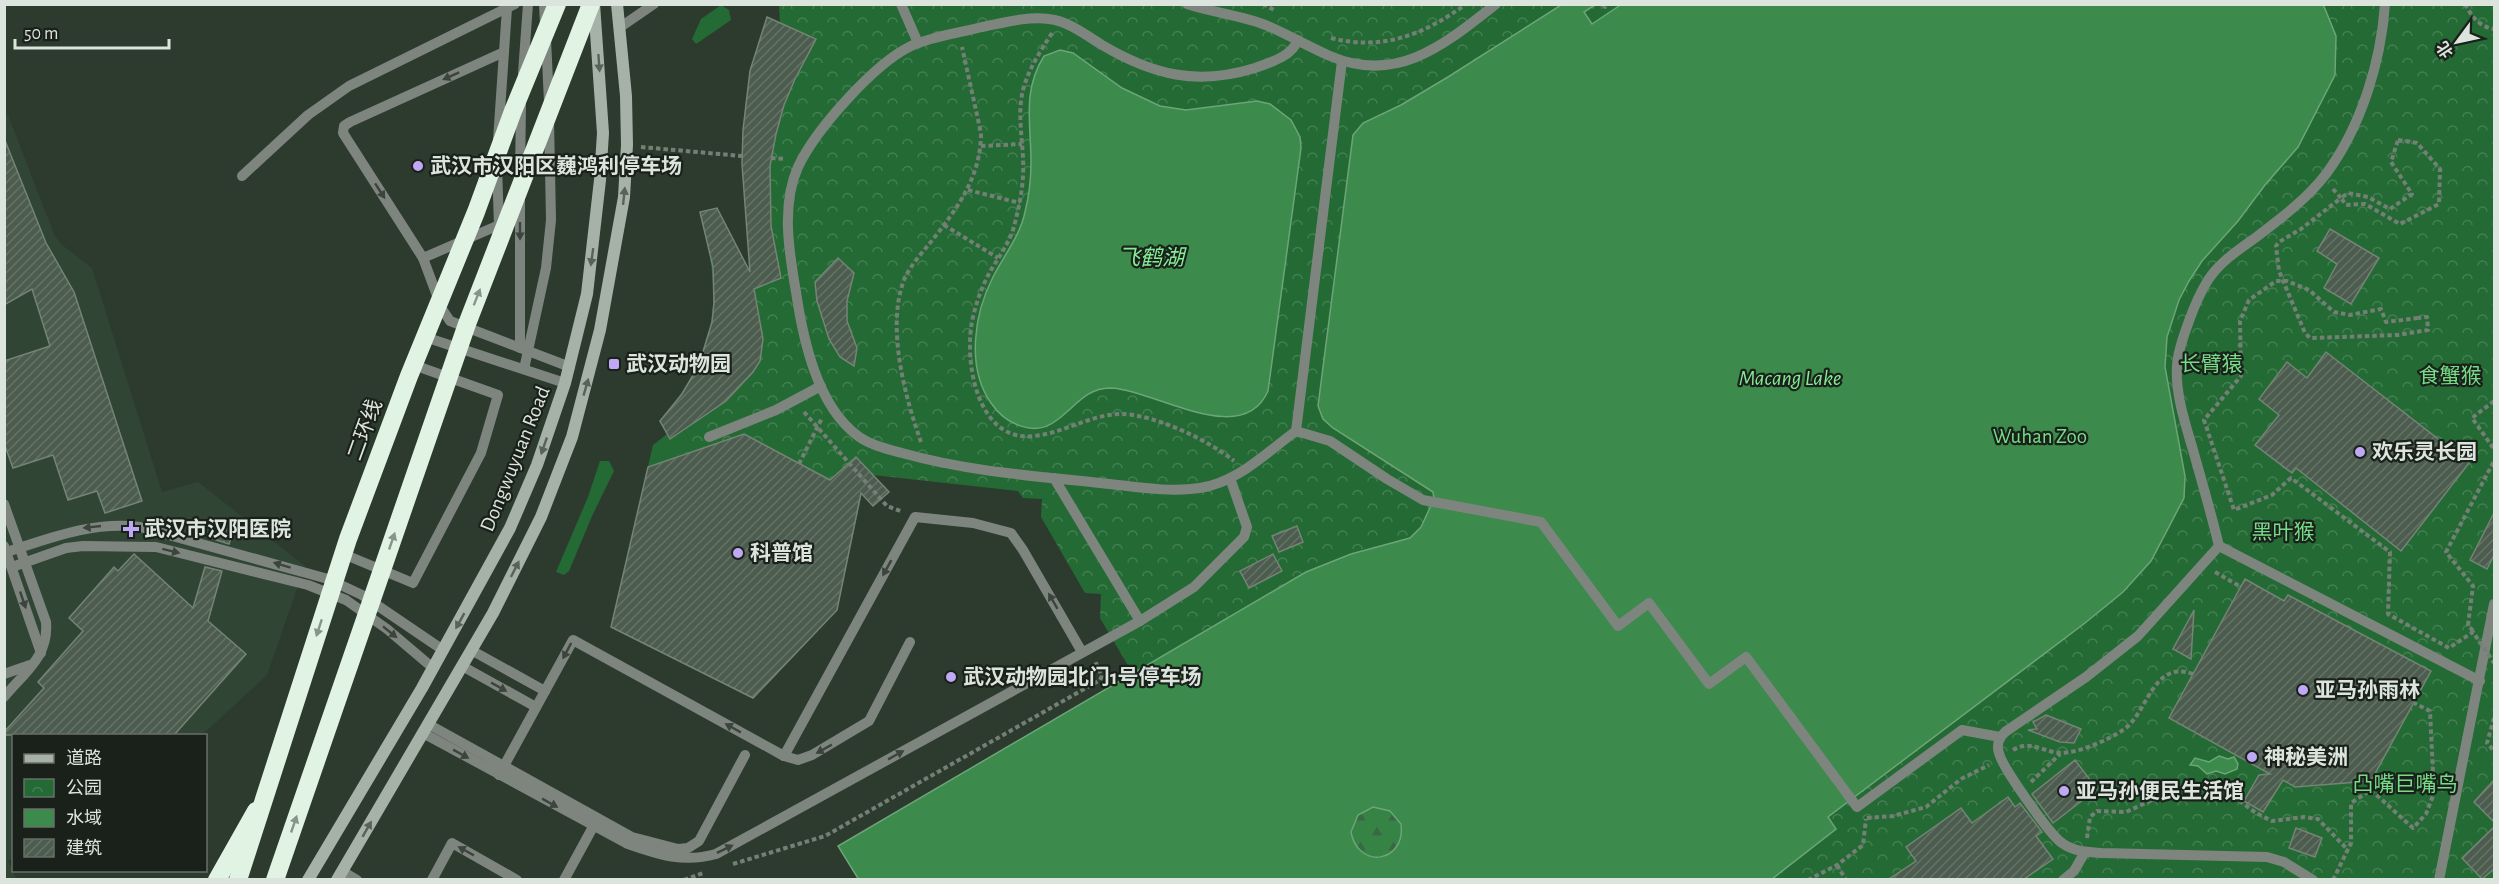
<svg xmlns="http://www.w3.org/2000/svg" width="2499" height="884" viewBox="0 0 2499 884" font-family="'Alegreya Sans','Noto Sans SC',sans-serif">
<style>
.built{fill:#314534}
.grass{fill:#246a34}
.forest{fill:url(#forest-firs)}
.park{fill:url(#park-crowns)}
.water{fill:#3c8a4c;stroke:#6ca578;stroke-width:1.5;fill-rule:evenodd}
.building{fill:url(#building-hatch);stroke:#748475;stroke-width:1.5}
.lines{fill:none;stroke-linecap:round;stroke-linejoin:round}
.path{stroke:#748075;stroke-width:4;stroke-dasharray:4.5 3;stroke-linecap:butt}
.lane{stroke:#7e857f;stroke-width:10}
.secondary{stroke:#a6b2a7;stroke-width:12}
.highway{stroke:#e1f3e2;stroke-width:18}
.path-bridge{stroke:#748075;stroke-width:4;stroke-dasharray:4.5 3;stroke-linecap:butt}
.highway-bridge{stroke:#e1f3e2;stroke-width:18}
.oneway{fill:#596259}
.oneway2{fill:#3d433d}
.oneway3{fill:#879488}
.poi-dot{fill:#c0a8f4;stroke:#1a201a;stroke-width:2}
.labels{text-anchor:middle;dominant-baseline:central;stroke-width:4.5;stroke-linejoin:round;paint-order:stroke}
.poi-label{font-size:21px;font-weight:bold;fill:#dce5dd;stroke:#1a201a;text-anchor:start}
.park-label{font-size:21px;fill:#76dc88;stroke:#1a201a}
.street-label{font-size:21px;fill:#dce5dd;stroke:#1a201a}
.water-label{font-size:22px;font-style:italic;fill:#85ec96;stroke:#1a201a}
</style>
<defs>
<pattern id="forest-firs" width="22" height="20" patternUnits="userSpaceOnUse" patternTransform="scale(1.5)"><rect width="22" height="20" fill="#358446"/><path d="M5 1l3.5 6h-7zM16 11l3.5 6h-7z" fill="#3b6844"/></pattern>
<pattern id="park-crowns" width="20" height="18" patternUnits="userSpaceOnUse" patternTransform="scale(1.5)"><rect width="20" height="18" fill="#246a34"/><path d="M2 6a3 3 0 1 1 6 0M12 15a3 3 0 1 1 6 0" fill="none" stroke="#437f51"/></pattern>
<pattern id="building-hatch" width="6" height="6" patternUnits="userSpaceOnUse" patternTransform="scale(1.5)"><rect width="6" height="6" fill="#4c5c4e"/><path d="M-1 1l2-2M0 6l6-6M5 7l2-2" fill="none" stroke="#657367"/></pattern>
</defs>
<rect width="100%" height="100%" fill="#2d3b2e"/>
<polygon class="built" points="8,115 54,234 61,244 92,268 162,492 198,482 305,566 267,675 202,735 14,736 14,857 8,861 16,878 15,879 5,880 4,116"/>
<g class="grass">
<polygon points="721,5 729,10 731,20 696,44 692,39 701,19"/>
<polygon points="684,430 695,451 649,462 653,445 667,434 669,438"/>
<polygon points="600,461 609,461 614,471 592,516 569,571 564,575 556,572 588,497"/>
</g>
<circle class="forest" cx="1377" cy="832" r="25"/>
<path class="park" d="M779 5H2494V879H1772L1836 829 1428 513 1420 527 1410 538 1351 554 1306 572 1133 674 1100 618 1101 594 1085 593 1041 517 1042 499 1023 498 1018 491 873 475 856 457 841 470 862 493 837 610 753 698 611 627 649 462 694 450 684 430 670 438 659 421C720 354 723 296 700 212L717 208 746 270 756 267C738 180 735 101 767 17L780 23Z"/>
<g class="water">
<path d="M1622 4H2323L2336 36 2335 75 2298 147 2265 185 2238 221 2202 261 2189 281 2179 300 2167 337 2165 367 2185 476 2184 498 2151 561 2123 592 2085 623 1828 817 1836 829 1772 879 859 880 838 846 1306 572 1351 554 1410 538 1421 527 1434 499 1433 492 1333 428 1323 419 1318 406 1353 135 1363 123 1401 105 1448 77 1561 5H1595L1584 12 1592 24ZM1373 807 1390 811 1401 824C1406 863 1358 870 1351 832L1358 815Z"/>
<path d="M1060 50 1073 53 1122 88 1160 106 1186 110 1257 101 1270 104 1291 120 1300 137 1301 148 1268 391C1242 450 1154 389 1110 388 1086 388 1075 407 1057 420 1035 438 1005 424 991 403 966 367 974 314 993 277 1004 255 1020 236 1025 212 1029 196 1031 179 1031 162 1031 124 1022 91 1044 56Z"/>
<polygon points="2219,756 2228,759 2234,757 2238,764 2237,769 2225,774 2216,771 2207,774 2198,766 2190,765 2195,758 2209,762"/>
</g>
<g class="building">
<polygon points="767,17 816,39 795,79 784,105 776,134 770,166 771,226 781,278 754,289 763,339 760,361 753,372 726,401 670,439 660,421 682,394 699,365 712,322 714,303 713,267 700,212 717,208 750,272 742,164 743,130 750,71"/>
<polygon points="4,138 46,243 74,292 142,501 105,513 97,491 68,500 53,455 13,468 4,443 4,361 50,346 32,289 4,305"/>
<polygon points="2330,229 2379,258 2351,304 2324,288 2337,264 2317,251"/>
<polygon points="838,258 854,273 847,301 847,321 857,348 854,366 840,357 829,339 817,301 815,282"/>
<polygon points="2326,352 2469,463 2401,551 2296,468 2292,473 2255,445 2279,415 2259,399 2287,362 2307,378"/>
<polygon points="744,434 830,480 856,457 889,492 873,506 861,493 837,610 753,698 611,627 648,467"/>
<polygon points="2494,513 2494,555 2487,569 2470,560"/>
<polygon points="217,523 234,527 229,544 213,539"/>
<polygon points="1297,526 1303,542 1279,552 1272,536"/>
<polygon points="134,554 193,608 205,567 222,571 208,621 246,654 174,735 4,735 4,732 44,688 38,682 83,631 69,618 114,567 118,571"/>
<polygon points="1273,554 1282,571 1249,588 1240,571"/>
<polygon points="2245,579 2284,601 2288,595 2431,671 2371,781 2295,787 2283,780 2263,812 2244,801 2259,775 2270,774 2169,718"/>
<polygon points="2194,610 2191,659 2173,649"/>
<polygon points="2046,715 2081,729 2074,743 2060,742 2028,730 2037,729 2033,722"/>
<polygon points="2075,760 2097,789 2053,823 2032,794"/>
<polygon points="2494,780 2494,822 2474,802"/>
<polygon points="2008,797 2015,807 2020,803 2042,832 2036,836 2053,859 2024,879 1889,879 1916,861 1906,847 1961,808 1972,823"/>
<polygon points="2494,827 2494,869 2482,879 2462,858"/>
<polygon points="2296,828 2322,838 2315,857 2289,848"/>
</g>
<g class="lines">
<g class="path">
<polyline points="1263,4 1276,11"/>
<polyline points="1603,4 1605,7 1608,4"/>
<path d="M2465 4C2472 17 2480 27 2494 29"/>
<path d="M1052 33C1040 52 1029 68 1023 90 1016 118 1025 148 1023 176 1022 194 1018 212 1013 230 1008 244 999 257 991 270 983 284 977 300 973 317 963 358 976 443 1034 436 1064 433 1091 414 1122 414 1156 415 1208 440 1234 461"/>
<path d="M1331 38C1382 51 1424 35 1466 4"/>
<polygon points="2398,140 2417,143 2440,169 2439,204 2400,224 2365,204 2346,205 2341,198 2348,193 2368,197 2390,209 2412,194 2391,162"/>
<polyline points="981,146 1022,144"/>
<polyline points="641,147 742,156"/>
<polyline points="771,158 786,159"/>
<polyline points="2333,189 2341,198 2301,229 2279,242 2276,246 2279,271 2305,333 2310,338 2398,335 2428,330 2427,317 2418,318"/>
<polyline points="968,190 1020,203"/>
<polyline points="944,225 998,258"/>
<polyline points="2494,401 2472,418 2494,449"/>
<polyline points="804,412 887,506 903,512"/>
<path d="M921 442C905 397 886 327 904 280 910 266 921 254 930 243 957 209 981 177 981 133L962 47"/>
<polyline points="799,464 822,418"/>
<polyline points="2215,572 2241,587"/>
<polyline points="2473,631 2468,625 2473,586 2446,552 2494,461"/>
<polyline points="2494,718 2487,743 2494,751"/>
<path d="M2013 750C2030 739 2045 753 2062 753 2081 752 2108 740 2123 730 2148 714 2152 659 2193 674"/>
<polyline points="2031,782 2060,754"/>
<polyline points="1867,818 1893,816 1926,807 1961,779 1989,765"/>
<polyline points="2087,838 2090,817 2097,811 2126,812 2174,790 2183,790 2203,796 2233,796 2256,813 2272,821 2304,817 2318,819 2348,850"/>
<polyline points="733,864 825,836 1100,680 1102,676 1095,661"/>
<polyline points="1837,865 1846,880"/>
<polyline points="684,880 703,873"/>
<polyline points="1808,880 1837,865 1863,845 1866,819"/>
<polyline points="2333,880 2351,843 2351,803 2371,790 2413,828 2426,814 2434,793 2430,711 2414,703"/>
</g>
<g class="lane">
<polyline points="544,4 545,24"/>
<polyline points="901,4 918,43"/>
<path d="M1187 4C1214 13 1242 15 1268 26 1289 35 1309 47 1330 56 1398 85 1445 44 1496 4"/>
<polyline points="619,28 654,4"/>
<polyline points="546,39 549,102"/>
<path d="M1298 40C1291 57 1271 62 1255 68 1197 86 1153 75 1102 45 1086 35 1068 21 1049 19 1027 16 1003 23 982 27 959 33 933 36 911 46 874 64 816 129 798 167 781 205 789 252 796 292 803 339 817 406 858 436 870 445 887 449 902 453 966 471 1033 476 1100 483 1132 486 1167 493 1200 488 1237 483 1267 452 1296 431L1342 61"/>
<polyline points="504,52 350,122 344,126 343,133 423,258 442,309 450,321 570,367"/>
<polyline points="523,73 528,4"/>
<polyline points="498,140 507,8"/>
<polyline points="520,175 521,104"/>
<polyline points="242,176 308,115 349,86 515,4"/>
<polyline points="520,200 520,348"/>
<polyline points="423,258 499,225 497,167"/>
<polyline points="422,336 565,383"/>
<polyline points="524,369 546,268 551,220 549,120"/>
<polyline points="1296,431 1330,441 1387,479 1423,500 1541,522 1618,626 1649,603 1709,684 1746,657 1857,807 1962,730 2000,737"/>
<polyline points="709,437 776,410 821,386"/>
<polyline points="1054,478 1140,621"/>
<path d="M4 504 46 622C49 656 25 672 4 697"/>
<polyline points="4,546 41,653"/>
<polyline points="2219,546 2480,681"/>
<polyline points="342,550 341,553 413,583 481,453 498,395 411,364"/>
<path d="M7 552C50 538 93 521 140 527L328 579 362 595 443 650"/>
<polyline points="12,567 66,548 83,546 156,547 308,585 346,600 387,629 433,668"/>
<polyline points="471,650 545,691"/>
<polyline points="462,666 536,707"/>
<polyline points="4,674 30,665"/>
<polyline points="428,724 632,837 678,849 688,848 699,841 745,755"/>
<path d="M423 733 628 844C659 855 684 863 716 854L1140 621 1194 587 1244 537 1247 527 1230 478"/>
<polyline points="784,756 915,517 973,523 1011,533 1023,550 1082,652"/>
<polyline points="499,775 573,640 784,756 798,760 812,755 869,721 910,642"/>
<polyline points="342,871 357,880"/>
<polyline points="432,880 452,843 517,880"/>
<polyline points="564,880 593,827"/>
<polyline points="2063,880 2074,871 2085,852"/>
<path d="M2313 880 2284 862 2267 857 2102 853C2088 852 2074 852 2062 843 2050 835 2002 767 1999 753 1996 744 1999 738 2005 732L2086 677 2138 636 2219 546C2211 513 2202 482 2193 450 2185 423 2175 393 2177 365 2178 350 2184 335 2189 321 2194 307 2200 293 2208 280 2220 262 2238 250 2255 238 2280 219 2307 199 2326 174 2361 127 2381 62 2385 4"/>
<polyline points="2439,880 2494,604"/>
</g>
<g class="secondary">
<polyline points="308,880 422,688 510,528 537,465 565,383 587,294 600,180 603,133 594,4"/>
<polyline points="337,880 493,613 541,517 572,437 600,330 624,197 627,145 626,96 617,4"/>
</g>
<polyline class="highway" points="217,880 256,811"/>
<polyline class="path-bridge" points="2418,318 2386,322 2381,309 2350,315 2334,312 2309,290 2287,281 2276,281 2249,300 2240,321 2241,376 2204,420 2234,510 2272,495 2291,478 2390,552 2388,614 2449,648 2473,632 2494,663"/>
<g class="highway-bridge">
<polyline points="238,880 348,539 409,376 476,212 513,111 557,4"/>
<polyline points="275,880 467,324 591,4"/>
</g>
</g>
<defs><path id="oneway-solid" d="M-6-.8H1V-3.2L6.5 0L1 3.2V.8H-6Z" transform="scale(1.5)"/></defs>
<g class="oneway">
<use href="#oneway-solid" transform="translate(599 63) rotate(86)"/>
<use href="#oneway-solid" transform="translate(624 196) rotate(-84)"/>
<use href="#oneway-solid" transform="translate(592 257) rotate(98)"/>
<use href="#oneway-solid" transform="translate(586 387) rotate(-74)"/>
<use href="#oneway-solid" transform="translate(544 446) rotate(109)"/>
<use href="#oneway-solid" transform="translate(515 569) rotate(-63)"/>
<use href="#oneway-solid" transform="translate(460 621) rotate(119)"/>
<use href="#oneway-solid" transform="translate(367 829) rotate(-60)"/>
</g>
<g class="oneway2">
<use href="#oneway-solid" transform="translate(451 76) rotate(156)"/>
<use href="#oneway-solid" transform="translate(380 191) rotate(57)"/>
<use href="#oneway-solid" transform="translate(520 231) rotate(90)"/>
<use href="#oneway-solid" transform="translate(92 527) rotate(174)"/>
<use href="#oneway-solid" transform="translate(171 551) rotate(14)"/>
<use href="#oneway-solid" transform="translate(282 565) rotate(-163)"/>
<use href="#oneway-solid" transform="translate(887 568) rotate(119)"/>
<use href="#oneway-solid" transform="translate(23 600) rotate(71)"/>
<use href="#oneway-solid" transform="translate(1053 601) rotate(-120)"/>
<use href="#oneway-solid" transform="translate(390 632) rotate(39)"/>
<use href="#oneway-solid" transform="translate(567 651) rotate(118)"/>
<use href="#oneway-solid" transform="translate(499 687) rotate(29)"/>
<use href="#oneway-solid" transform="translate(733 728) rotate(-151)"/>
<use href="#oneway-solid" transform="translate(824 749) rotate(151)"/>
<use href="#oneway-solid" transform="translate(461 754) rotate(29)"/>
<use href="#oneway-solid" transform="translate(896 755) rotate(-29)"/>
<use href="#oneway-solid" transform="translate(550 803) rotate(29)"/>
<use href="#oneway-solid" transform="translate(725 849) rotate(-26)"/>
<use href="#oneway-solid" transform="translate(466 851) rotate(-151)"/>
</g>
<g class="oneway3">
<use href="#oneway-solid" transform="translate(477 297) rotate(-69)"/>
<use href="#oneway-solid" transform="translate(392 541) rotate(-71)"/>
<use href="#oneway-solid" transform="translate(319 628) rotate(108)"/>
<use href="#oneway-solid" transform="translate(294 824) rotate(-71)"/>
</g>
<g class="poi-dot">
<circle cx="418" cy="166" r="6"/>
<rect x="608" y="358" width="12" height="12" rx="3"/>
<circle cx="2360" cy="452" r="6"/>
<path d="M128 520h6v6h6v6h-6v6h-6v-6h-6v-6h6z"/>
<circle cx="738" cy="553" r="6"/>
<circle cx="951" cy="677" r="6"/>
<circle cx="2303" cy="690" r="6"/>
<circle cx="2252" cy="757" r="6"/>
<circle cx="2064" cy="791" r="6"/>
</g>
<g class="labels">
<g class="poi-label">
<text x="430" y="166">武汉市汉阳区巍鸿利停车场</text>
<text x="626" y="364">武汉动物园</text>
<text x="2372" y="452">欢乐灵长园</text>
<text x="144" y="529">武汉市汉阳医院</text>
<text x="750" y="553">科普馆</text>
<text x="963" y="677">武汉动物园北门1号停车场</text>
<text x="2315" y="690">亚马孙雨林</text>
<text x="2264" y="757">神秘美洲</text>
<text x="2076" y="791">亚马孙便民生活馆</text>
</g>
<g class="park-label">
<text x="2211" y="364">长臂猿</text>
<text x="2450" y="376">食蟹猴</text>
<text x="2040" y="436">Wuhan Zoo</text>
<text x="2283" y="532">黑叶猴</text>
<text x="2405" y="784">凸嘴巨嘴鸟</text>
</g>
<g class="street-label">
<text transform="translate(365 430) rotate(-70)">二环线</text>
<text transform="translate(515 459) rotate(-68)">Dongwuyuan Road</text>
</g>
<g class="water-label">
<text x="1151" y="258">飞鹤湖</text>
<text x="1790" y="378">Macang Lake</text>
</g>
</g>
<rect width="2499" height="884" fill="none" stroke="#dce5dd" stroke-width="12"/>
<rect x="12" y="734" width="195" height="138" fill="#1a201a" stroke="#686f68" stroke-width="1.5"/>
<rect x="24" y="754" width="30" height="9" fill="#a6b2a7" stroke="#686f68" stroke-width="1.5"/>
<text x="66" y="764" font-size="18" fill="#dce5dd">道路</text>
<rect x="24" y="779" width="30" height="18" fill="url(#park-crowns)" stroke="#686f68" stroke-width="1.5"/>
<text x="66" y="794" font-size="18" fill="#dce5dd">公园</text>
<rect x="24" y="809" width="30" height="18" fill="#3c8a4c" stroke="#686f68" stroke-width="1.5"/>
<text x="66" y="824" font-size="18" fill="#dce5dd">水域</text>
<rect x="24" y="839" width="30" height="18" fill="url(#building-hatch)" stroke="#686f68" stroke-width="1.5"/>
<text x="66" y="854" font-size="18" fill="#dce5dd">建筑</text>
<g transform="translate(2457 42) rotate(237)" stroke="#1a201a" stroke-width="4.5" paint-order="stroke">
<path d="M0-4.5L10 22L0 15L-10 22Z" fill="#dce5dd"/>
<text y="-9" font-size="16" font-weight="bold" text-anchor="middle" fill="#dce5dd">北</text>
</g>
<path d="M15 39v9h154v-9" fill="none" stroke="#dce5dd" stroke-width="3"/>
<text x="24" y="39" font-size="18" fill="#dce5dd" stroke="#1a201a" stroke-width="4.5" paint-order="stroke">50 m</text>
</svg>
